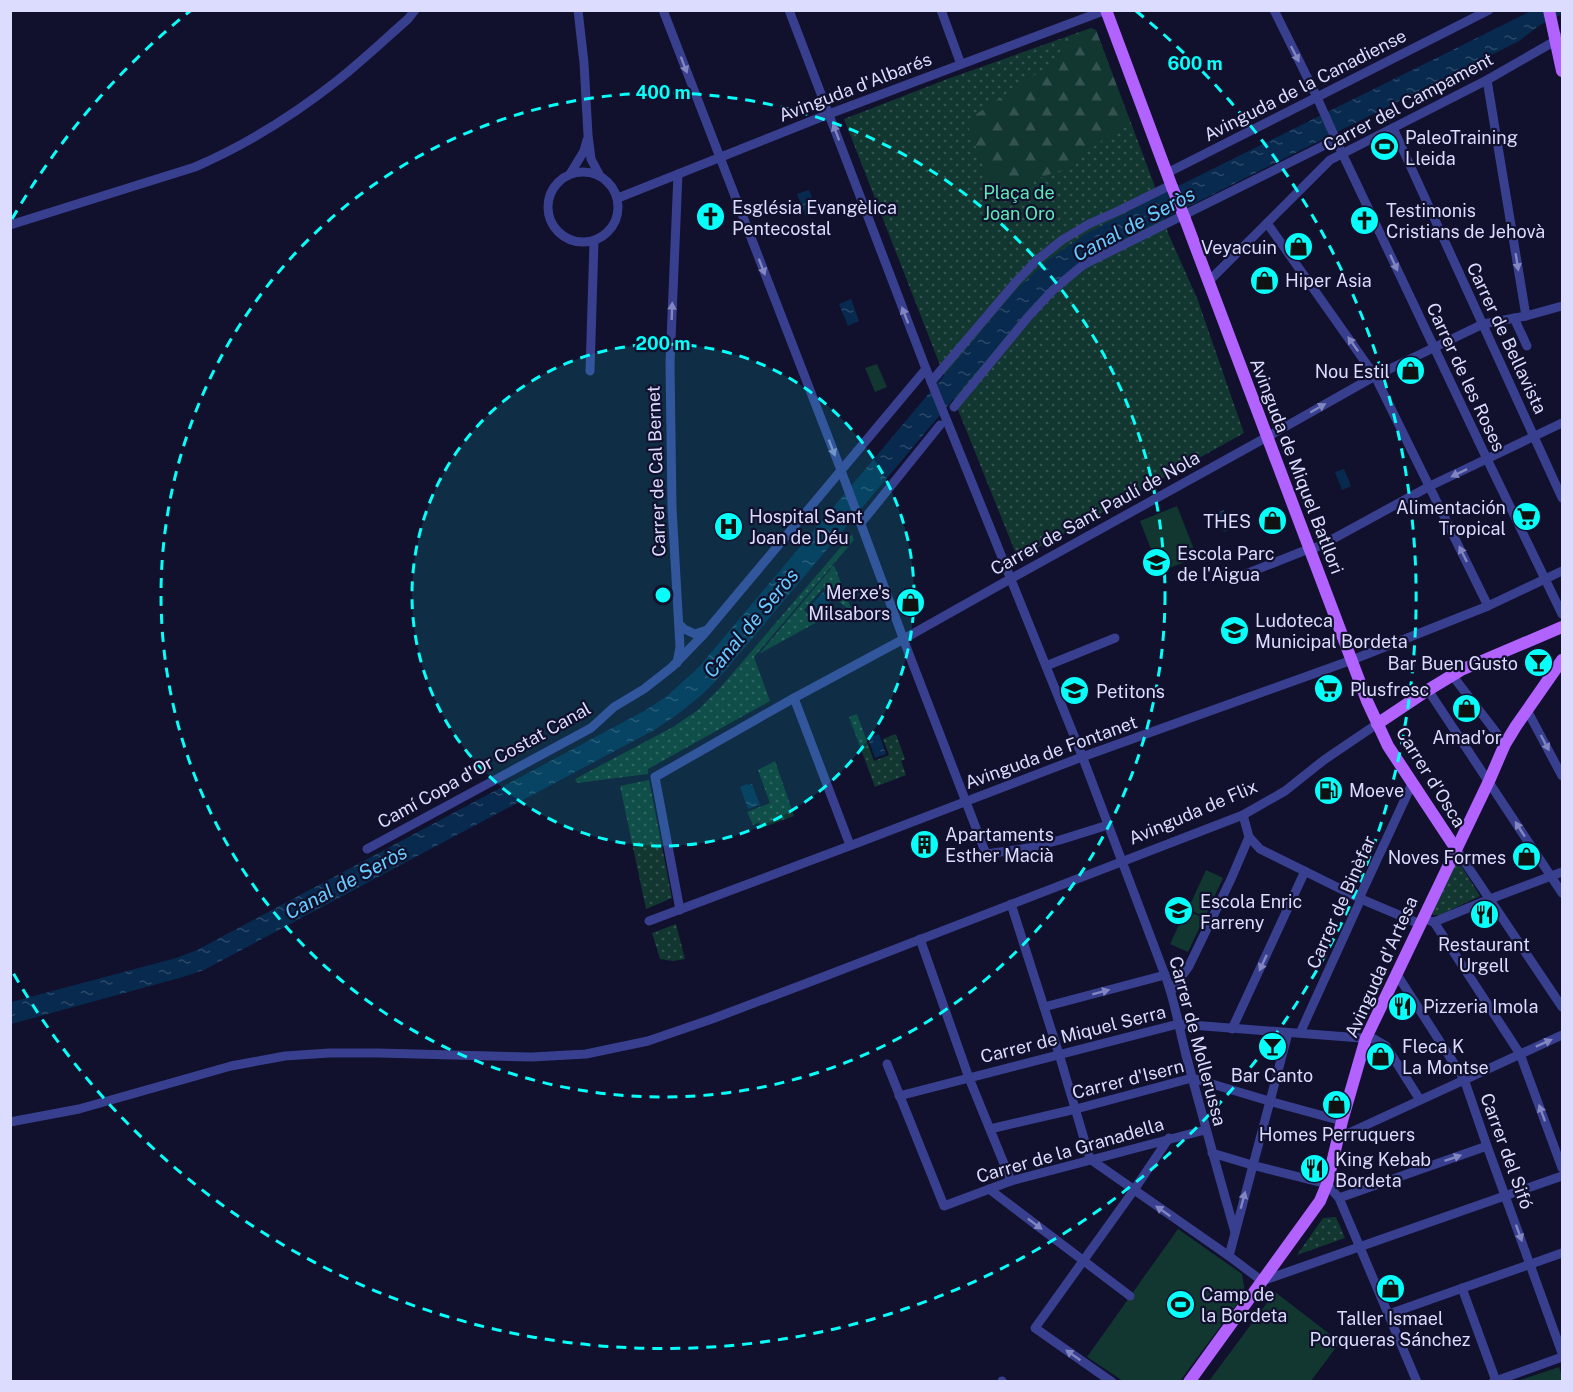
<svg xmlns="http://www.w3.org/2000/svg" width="1573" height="1392" viewBox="0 0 1573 1392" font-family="'Public Sans',sans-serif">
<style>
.grass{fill:url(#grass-dots)}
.forest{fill:url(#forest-firs)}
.garden{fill:#123731}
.water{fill:url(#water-ripples)}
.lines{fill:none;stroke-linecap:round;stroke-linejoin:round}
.minor{stroke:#383f8f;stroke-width:9}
.major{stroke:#b162ff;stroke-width:12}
.major-bridge{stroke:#b162ff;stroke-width:12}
.oneway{fill:#8186c1}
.ring{fill:none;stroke:#07fff9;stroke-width:3;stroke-dasharray:10 8}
.labels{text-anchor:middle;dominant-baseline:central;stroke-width:4.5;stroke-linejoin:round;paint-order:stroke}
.street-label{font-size:18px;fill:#dbdcff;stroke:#11102d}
.poi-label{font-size:18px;fill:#dbdcff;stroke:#11102d;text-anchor:start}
.park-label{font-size:18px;fill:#5ee9b5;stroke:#11102d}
.water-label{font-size:20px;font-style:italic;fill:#69ccff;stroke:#11102d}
.centre{fill:#07fff9;stroke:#11102d;stroke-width:3}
.ring-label{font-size:18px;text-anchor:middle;font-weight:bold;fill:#07fff9;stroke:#11102d;stroke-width:4.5;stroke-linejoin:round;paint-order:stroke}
</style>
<defs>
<pattern id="grass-dots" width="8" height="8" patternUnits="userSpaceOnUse" patternTransform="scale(1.5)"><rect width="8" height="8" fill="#123731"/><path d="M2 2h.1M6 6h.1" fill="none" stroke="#345350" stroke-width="1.8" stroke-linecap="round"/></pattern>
<pattern id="forest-firs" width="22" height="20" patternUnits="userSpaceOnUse" patternTransform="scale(1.5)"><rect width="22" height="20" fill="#123731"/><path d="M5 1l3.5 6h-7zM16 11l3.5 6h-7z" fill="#345350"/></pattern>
<pattern id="water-ripples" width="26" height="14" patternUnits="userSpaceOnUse" patternTransform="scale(1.5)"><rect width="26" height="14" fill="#072a4e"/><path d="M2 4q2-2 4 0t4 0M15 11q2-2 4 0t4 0" fill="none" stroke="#2b4869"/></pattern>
</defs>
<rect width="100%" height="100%" fill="#11102d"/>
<g class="grass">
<polygon points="1091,28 1096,30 1154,184 1168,233 1197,298 1244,433 1018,559 938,360 844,119 950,78"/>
<polygon points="852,534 854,540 754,657 770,701 648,769 648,774 577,783 575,779 673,727 698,710 720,688"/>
<polygon points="834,565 851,608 848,609 823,588 804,610 817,622 759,654"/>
<polygon points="857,714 874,761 889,755 883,739 896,734 905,759 901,761 906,775 875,787 849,717"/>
<polygon points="775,761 794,816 761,828 759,822 753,825 747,812 770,803 758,770"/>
<polygon points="649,780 672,898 646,909 620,786"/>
<polygon points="1455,863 1460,864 1480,896 1440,915 1433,915 1432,913"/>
<polygon points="676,924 685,959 673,961 660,959 652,933"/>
<polygon points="1336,1217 1345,1238 1297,1255 1323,1218"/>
</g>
<polygon class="forest" points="1096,30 1129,119 1067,168 994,195 966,121 1057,60 1066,38"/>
<g class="garden">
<polygon points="877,364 887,387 875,392 865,368"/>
<polygon points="1177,506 1197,557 1160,572 1140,521"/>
<polygon points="1206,870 1223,878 1205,917 1188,909"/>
<polygon points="1186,910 1204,918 1188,952 1170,944"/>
<polygon points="1178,1229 1242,1274 1245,1293 1180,1381 1123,1381 1087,1357"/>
<polygon points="1275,1292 1340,1342 1311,1381 1209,1381"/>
<polygon points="1559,1367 1562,1376 1562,1381 1520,1381 1520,1380"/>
</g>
<g class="water">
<path d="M1531 11H1562V14L1540 25 1519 41 1094 254C1068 271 1045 290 1024 315L724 672C704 695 682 712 656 729L204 970 183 977 11 1024V1002L176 958 197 950 646 710 667 696 699 667 1014 292 1048 260 1084 235 1160 195Z"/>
<polygon points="809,190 818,212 806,216 797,194"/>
<polygon points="851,299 859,321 848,326 839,304"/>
<polygon points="1344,469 1351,486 1342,490 1335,472"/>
<polygon points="1224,510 1232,529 1224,532 1217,513"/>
<polygon points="823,592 831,601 817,617 808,609"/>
<polygon points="872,734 873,736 879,734 886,754 875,758 867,736"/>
<polygon points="747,784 748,785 752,784 760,805 748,809 740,787"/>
</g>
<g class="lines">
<g class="minor">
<polyline points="578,10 584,63 588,135 591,159 600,176"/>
<polyline points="663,10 839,465 909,654 986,854 1028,848 1060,840 1108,825"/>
<path d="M789 10 926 369 1081 753 1165 975C1175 1001 1179 1028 1186 1055 1202 1114 1218 1173 1235 1232"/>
<polyline points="941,10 959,59"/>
<polyline points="1274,10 1315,93 1342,153 1487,459 1562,614"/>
<polyline points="1487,80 1526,316"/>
<polyline points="1393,128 1562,498"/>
<circle cx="583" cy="207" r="35"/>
<polyline points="1167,173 1489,10"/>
<polyline points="570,174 584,151 587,140"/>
<polyline points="618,198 829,114 1106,10"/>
<polyline points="1267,223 1375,376 1488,606"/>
<path d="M10 225 195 167C246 145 295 114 338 80 362 61 385 39 408 19L415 10"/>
<polyline points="1209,281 1330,160 1487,80 1562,37"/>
<polyline points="1514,318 1527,346"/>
<polyline points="590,371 594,241"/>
<polyline points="931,382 1015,283 1036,261 1062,240 1089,224 1116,212 1171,185"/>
<polyline points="954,407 1028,317 1053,290 1083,265 1331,142"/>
<polyline points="861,523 940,425"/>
<polyline points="1233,579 1301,552 1320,546 1430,486 1562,423"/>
<polyline points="679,624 684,629 695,634 707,630"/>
<polyline points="677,663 680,647 672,508 670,363 678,174"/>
<polyline points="1046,666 1115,638"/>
<polyline points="1452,675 1505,744"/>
<polyline points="1428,690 1562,893"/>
<polyline points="794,698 850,845"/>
<polyline points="1527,710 1562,776"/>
<polyline points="1243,815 1249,837 1260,849 1361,899 1420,924"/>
<polyline points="367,849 591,728 614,707 644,689 672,667 704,634 926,369"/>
<polyline points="1456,849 1562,1007"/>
<polyline points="1011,904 1059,1054 1090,1159 1229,1256 1262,1281 1562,1176"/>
<polyline points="680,910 655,777 794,698 900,641 1012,578 1267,437 1375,376 1483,324 1526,316 1562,306"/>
<polyline points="649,921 860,842 1082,757 1352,660 1488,606 1562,571"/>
<polyline points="1430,921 1434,922 1490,899 1562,872"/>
<polyline points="1434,922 1520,1054 1562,1168"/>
<polyline points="920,939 969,1078 1011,1181"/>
<polyline points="1396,973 1464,1079 1487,1146 1562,1353"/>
<polyline points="1171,991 1189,966 1231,879 1249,837"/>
<polyline points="1044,1007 1165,975"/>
<polyline points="1232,1029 1305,871"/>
<polyline points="1300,1033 1361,899 1361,894 1412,784"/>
<polyline points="887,1064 944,1206 1011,1181 1205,1130"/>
<polyline points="899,1096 1178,1024 1374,1039 1386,1046 1420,1100"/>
<polyline points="10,1122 79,1109 231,1066 285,1056 329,1053 378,1053 532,1057 586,1054 648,1041 712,1019 815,980 1243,815 1285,791 1324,760 1377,724"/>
<polyline points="990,1129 1076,1109 1192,1078 1269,1101 1342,1121"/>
<polyline points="1338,1138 1562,1035"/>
<polyline points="1212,1153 1252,1165 1327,1184 1339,1198 1417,1382"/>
<polyline points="989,1189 1130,1296"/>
<polyline points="1339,1198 1487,1146"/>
<polyline points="1229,1256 1288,1033"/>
<polyline points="1462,1288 1496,1381"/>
<polyline points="1389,1314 1562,1253"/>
<polyline points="1002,1381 1002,1382"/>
<polyline points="1112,1382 1035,1328 1134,1190 1169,1138"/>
<polyline points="1493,1382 1562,1357"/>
</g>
<g class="major">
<polyline points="1106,10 1172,187"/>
<polyline points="1549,10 1562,71"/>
<polyline points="1185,219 1367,701 1388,746 1456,849"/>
<polyline points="1377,724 1428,690 1461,670 1562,627"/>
<polyline points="1189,1382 1320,1201 1327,1184 1342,1121 1366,1038 1489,781 1505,744 1516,726 1562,660"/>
</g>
<polyline class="major-bridge" points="1172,187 1185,219"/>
</g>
<defs><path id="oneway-solid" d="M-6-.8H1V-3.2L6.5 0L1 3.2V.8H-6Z" transform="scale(1.5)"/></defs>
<g class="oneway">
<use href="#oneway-solid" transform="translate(1295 54) rotate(63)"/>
<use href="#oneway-solid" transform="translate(684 65) rotate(69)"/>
<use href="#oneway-solid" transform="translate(836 132) rotate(-111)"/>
<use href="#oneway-solid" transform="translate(1517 262) rotate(81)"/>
<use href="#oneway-solid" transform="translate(1394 263) rotate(65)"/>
<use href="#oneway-solid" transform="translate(762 267) rotate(69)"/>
<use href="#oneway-solid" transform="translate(672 311) rotate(-88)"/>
<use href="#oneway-solid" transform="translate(905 315) rotate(-111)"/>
<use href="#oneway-solid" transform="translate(1353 344) rotate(-125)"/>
<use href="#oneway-solid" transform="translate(1318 408) rotate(-30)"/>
<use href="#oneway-solid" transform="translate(832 448) rotate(69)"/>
<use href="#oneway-solid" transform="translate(1459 473) rotate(154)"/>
<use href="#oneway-solid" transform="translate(1463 554) rotate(-116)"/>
<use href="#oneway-solid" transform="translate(1545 743) rotate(62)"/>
<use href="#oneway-solid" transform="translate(1520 829) rotate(-123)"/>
<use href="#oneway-solid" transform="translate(1263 963) rotate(115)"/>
<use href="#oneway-solid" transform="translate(1101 992) rotate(-15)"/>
<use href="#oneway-solid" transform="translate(1544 1043) rotate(-24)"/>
<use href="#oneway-solid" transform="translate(1542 1113) rotate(-110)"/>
<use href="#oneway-solid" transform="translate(1453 1158) rotate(-19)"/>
<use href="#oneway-solid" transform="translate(1243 1200) rotate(-75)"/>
<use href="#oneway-solid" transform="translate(1163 1211) rotate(-145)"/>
<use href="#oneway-solid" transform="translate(1035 1224) rotate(37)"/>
<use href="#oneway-solid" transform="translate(1519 1233) rotate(70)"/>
<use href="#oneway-solid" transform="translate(1073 1355) rotate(-145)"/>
</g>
<circle cx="663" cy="595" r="251" fill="#07fff9" fill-opacity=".12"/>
<g class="ring">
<circle cx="663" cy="595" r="251"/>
<circle cx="663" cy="595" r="502"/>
<path d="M12 219A752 752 0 0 1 190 11M1136 11A752 752 0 1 1 12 971"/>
</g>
<defs>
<symbol id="stadium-disc" viewBox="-11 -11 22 22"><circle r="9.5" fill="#07fff9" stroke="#11102d"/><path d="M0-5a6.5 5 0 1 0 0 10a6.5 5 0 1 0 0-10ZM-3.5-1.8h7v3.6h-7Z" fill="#111"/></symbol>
<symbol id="church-disc" viewBox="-11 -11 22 22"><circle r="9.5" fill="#07fff9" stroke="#11102d"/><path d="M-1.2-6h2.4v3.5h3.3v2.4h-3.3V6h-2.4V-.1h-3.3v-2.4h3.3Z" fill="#111"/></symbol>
<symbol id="shop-disc" viewBox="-11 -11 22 22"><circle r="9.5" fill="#07fff9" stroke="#11102d"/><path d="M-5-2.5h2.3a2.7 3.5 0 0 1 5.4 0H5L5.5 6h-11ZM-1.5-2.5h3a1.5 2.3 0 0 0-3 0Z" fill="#111"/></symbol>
<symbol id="supermarket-disc" viewBox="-11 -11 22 22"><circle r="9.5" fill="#07fff9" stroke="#11102d"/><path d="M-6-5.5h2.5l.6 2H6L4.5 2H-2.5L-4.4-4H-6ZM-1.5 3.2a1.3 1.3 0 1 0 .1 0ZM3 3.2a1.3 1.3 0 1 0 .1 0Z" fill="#111"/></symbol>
<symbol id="hospital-disc" viewBox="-11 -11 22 22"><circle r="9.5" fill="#07fff9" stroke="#11102d"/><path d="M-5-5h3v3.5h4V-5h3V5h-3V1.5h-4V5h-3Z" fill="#111"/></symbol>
<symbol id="school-disc" viewBox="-11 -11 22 22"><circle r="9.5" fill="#07fff9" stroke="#11102d"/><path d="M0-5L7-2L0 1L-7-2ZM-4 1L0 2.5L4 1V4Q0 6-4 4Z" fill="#111"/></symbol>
<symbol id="bar-disc" viewBox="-11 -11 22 22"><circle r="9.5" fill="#07fff9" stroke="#11102d"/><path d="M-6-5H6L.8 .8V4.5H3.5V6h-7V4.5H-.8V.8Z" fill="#111"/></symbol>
<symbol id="fuel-disc" viewBox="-11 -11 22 22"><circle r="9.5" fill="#07fff9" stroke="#11102d"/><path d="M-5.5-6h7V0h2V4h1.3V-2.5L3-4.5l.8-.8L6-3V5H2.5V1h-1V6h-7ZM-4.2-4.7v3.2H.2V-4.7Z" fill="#111"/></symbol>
<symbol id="building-disc" viewBox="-11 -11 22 22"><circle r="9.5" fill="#07fff9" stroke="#11102d"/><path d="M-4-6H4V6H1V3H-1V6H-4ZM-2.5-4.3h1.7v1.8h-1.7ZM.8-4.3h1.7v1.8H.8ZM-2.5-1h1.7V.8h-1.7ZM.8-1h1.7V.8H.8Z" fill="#111"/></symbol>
<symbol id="restaurant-disc" viewBox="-11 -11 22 22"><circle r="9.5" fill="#07fff9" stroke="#11102d"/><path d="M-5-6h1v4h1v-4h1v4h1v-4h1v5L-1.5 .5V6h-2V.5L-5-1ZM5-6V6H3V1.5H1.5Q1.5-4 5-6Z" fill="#111"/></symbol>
</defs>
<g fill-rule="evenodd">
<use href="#stadium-disc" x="1368" y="130" width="33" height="33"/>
<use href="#church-disc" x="694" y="200" width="33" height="33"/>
<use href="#church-disc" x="1348" y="204" width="33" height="33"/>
<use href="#shop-disc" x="1282" y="230" width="33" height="33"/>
<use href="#shop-disc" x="1248" y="264" width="33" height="33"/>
<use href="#shop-disc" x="1394" y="354" width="33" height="33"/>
<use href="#supermarket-disc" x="1510" y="500" width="33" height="33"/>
<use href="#shop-disc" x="1256" y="504" width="33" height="33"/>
<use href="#hospital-disc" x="712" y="510" width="33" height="33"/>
<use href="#school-disc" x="1140" y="546" width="33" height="33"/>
<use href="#shop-disc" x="894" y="586" width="33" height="33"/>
<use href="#school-disc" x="1218" y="614" width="33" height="33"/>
<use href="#bar-disc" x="1522" y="646" width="33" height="33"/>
<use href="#supermarket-disc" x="1312" y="672" width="33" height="33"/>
<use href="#school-disc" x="1058" y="674" width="33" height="33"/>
<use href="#shop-disc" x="1450" y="692" width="33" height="33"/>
<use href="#fuel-disc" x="1312" y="774" width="33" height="33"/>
<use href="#building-disc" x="908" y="828" width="33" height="33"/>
<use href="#shop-disc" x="1510" y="840" width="33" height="33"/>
<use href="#school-disc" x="1162" y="894" width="33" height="33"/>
<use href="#restaurant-disc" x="1468" y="898" width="33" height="33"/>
<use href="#restaurant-disc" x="1386" y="990" width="33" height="33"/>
<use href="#bar-disc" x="1256" y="1030" width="33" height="33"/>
<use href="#shop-disc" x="1364" y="1040" width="33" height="33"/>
<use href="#shop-disc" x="1320" y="1088" width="33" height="33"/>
<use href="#restaurant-disc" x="1298" y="1152" width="33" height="33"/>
<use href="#shop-disc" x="1374" y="1272" width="33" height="33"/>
<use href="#stadium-disc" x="1164" y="1288" width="33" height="33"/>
</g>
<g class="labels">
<g class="street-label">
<text transform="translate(1305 85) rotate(-27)">Avinguda de la Canadiense</text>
<text transform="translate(855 87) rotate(-21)">Avinguda d'Albarés</text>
<text transform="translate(1408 102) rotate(-28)">Carrer del Campament</text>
<text transform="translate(1507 338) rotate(65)">Carrer de Bellavista</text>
<text transform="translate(1466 377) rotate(65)">Carrer de les Roses</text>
<text transform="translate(1297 466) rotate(69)">Avinguda de Miquel Batllori</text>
<text transform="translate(656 471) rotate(-92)">Carrer de Cal Bernet</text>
<text transform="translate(1095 513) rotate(-29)">Carrer de Sant Paulí de Nola</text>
<text transform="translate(1051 752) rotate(-20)">Avinguda de Fontanet</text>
<text transform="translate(484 765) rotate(-29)">Camí Copa d'Or Costat Canal</text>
<text transform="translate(1431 777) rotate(58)">Carrer d'Osca</text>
<text transform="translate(1193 812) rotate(-23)">Avinguda de Flix</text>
<text transform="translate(1341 902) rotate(-66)">Carrer de Binèfar</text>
<text transform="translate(1381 967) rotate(-66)">Avinguda d'Artesa</text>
<text transform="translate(1073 1034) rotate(-14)">Carrer de Miquel Serra</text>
<text transform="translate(1198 1041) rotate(75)">Carrer de Mollerussa</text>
<text transform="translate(1128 1079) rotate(-14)">Carrer d'Isern</text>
<text transform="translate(1070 1150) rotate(-16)">Carrer de la Granadella</text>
<text transform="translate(1507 1151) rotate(70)">Carrer del Sifó</text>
</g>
<g class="poi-label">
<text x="1405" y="137">PaleoTraining<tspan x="1405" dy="21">Lleida</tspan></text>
<text x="732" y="207">Església Evangèlica<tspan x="732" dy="21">Pentecostal</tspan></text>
<text x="1386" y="210">Testimonis<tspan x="1386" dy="21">Cristians de Jehovà</tspan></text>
<text x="1277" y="247" text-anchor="end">Veyacuin</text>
<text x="1285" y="280">Hiper Asia</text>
<text x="1390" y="371" text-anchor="end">Nou Estil</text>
<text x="1506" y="507" text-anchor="end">Alimentación<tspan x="1506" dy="21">Tropical</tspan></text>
<text x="749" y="516">Hospital Sant<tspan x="749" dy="21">Joan de Déu</tspan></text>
<text x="1251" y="521" text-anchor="end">THES</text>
<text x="1177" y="553">Escola Parc<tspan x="1177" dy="21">de l'Aigua</tspan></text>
<text x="890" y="592" text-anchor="end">Merxe's<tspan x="890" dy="21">Milsabors</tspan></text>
<text x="1255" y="620">Ludoteca<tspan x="1255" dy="21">Municipal Bordeta</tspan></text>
<text x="1518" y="663" text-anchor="end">Bar Buen Gusto</text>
<text x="1350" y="689">Plusfresc</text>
<text x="1096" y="691">Petitons</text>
<text x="1467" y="737" text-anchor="middle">Amad'or</text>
<text x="1349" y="790">Moeve</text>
<text x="945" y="834">Apartaments<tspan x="945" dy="21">Esther Macià</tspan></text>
<text x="1506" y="857" text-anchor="end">Noves Formes</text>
<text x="1200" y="901">Escola Enric<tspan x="1200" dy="21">Farreny</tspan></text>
<text x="1484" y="944" text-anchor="middle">Restaurant<tspan x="1484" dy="21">Urgell</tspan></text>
<text x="1423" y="1006">Pizzeria Imola</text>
<text x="1402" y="1046">Fleca K<tspan x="1402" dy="21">La Montse</tspan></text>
<text x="1272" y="1075" text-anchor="middle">Bar Canto</text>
<text x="1337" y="1134" text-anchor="middle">Homes Perruquers</text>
<text x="1335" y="1159">King Kebab<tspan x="1335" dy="21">Bordeta</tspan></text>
<text x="1201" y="1294">Camp de<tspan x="1201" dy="21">la Bordeta</tspan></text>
<text x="1390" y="1318" text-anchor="middle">Taller Ismael<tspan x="1390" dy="21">Porqueras Sánchez</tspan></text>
</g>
<g class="park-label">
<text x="1019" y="192">Plaça de<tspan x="1019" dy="21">Joan Oro</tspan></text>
</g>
<g class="water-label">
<text transform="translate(1134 224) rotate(-28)">Canal de Seròs</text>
<text transform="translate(751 623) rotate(-50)">Canal de Seròs</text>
<text transform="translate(346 882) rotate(-28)">Canal de Seròs</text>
</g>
</g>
<circle cx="663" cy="595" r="9" class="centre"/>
<g class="ring-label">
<text x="1195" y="70">600 m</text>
<text x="663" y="99">400 m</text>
<text x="663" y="350">200 m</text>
</g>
<rect width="1573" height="1392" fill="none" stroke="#dbdcff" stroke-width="24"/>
</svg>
